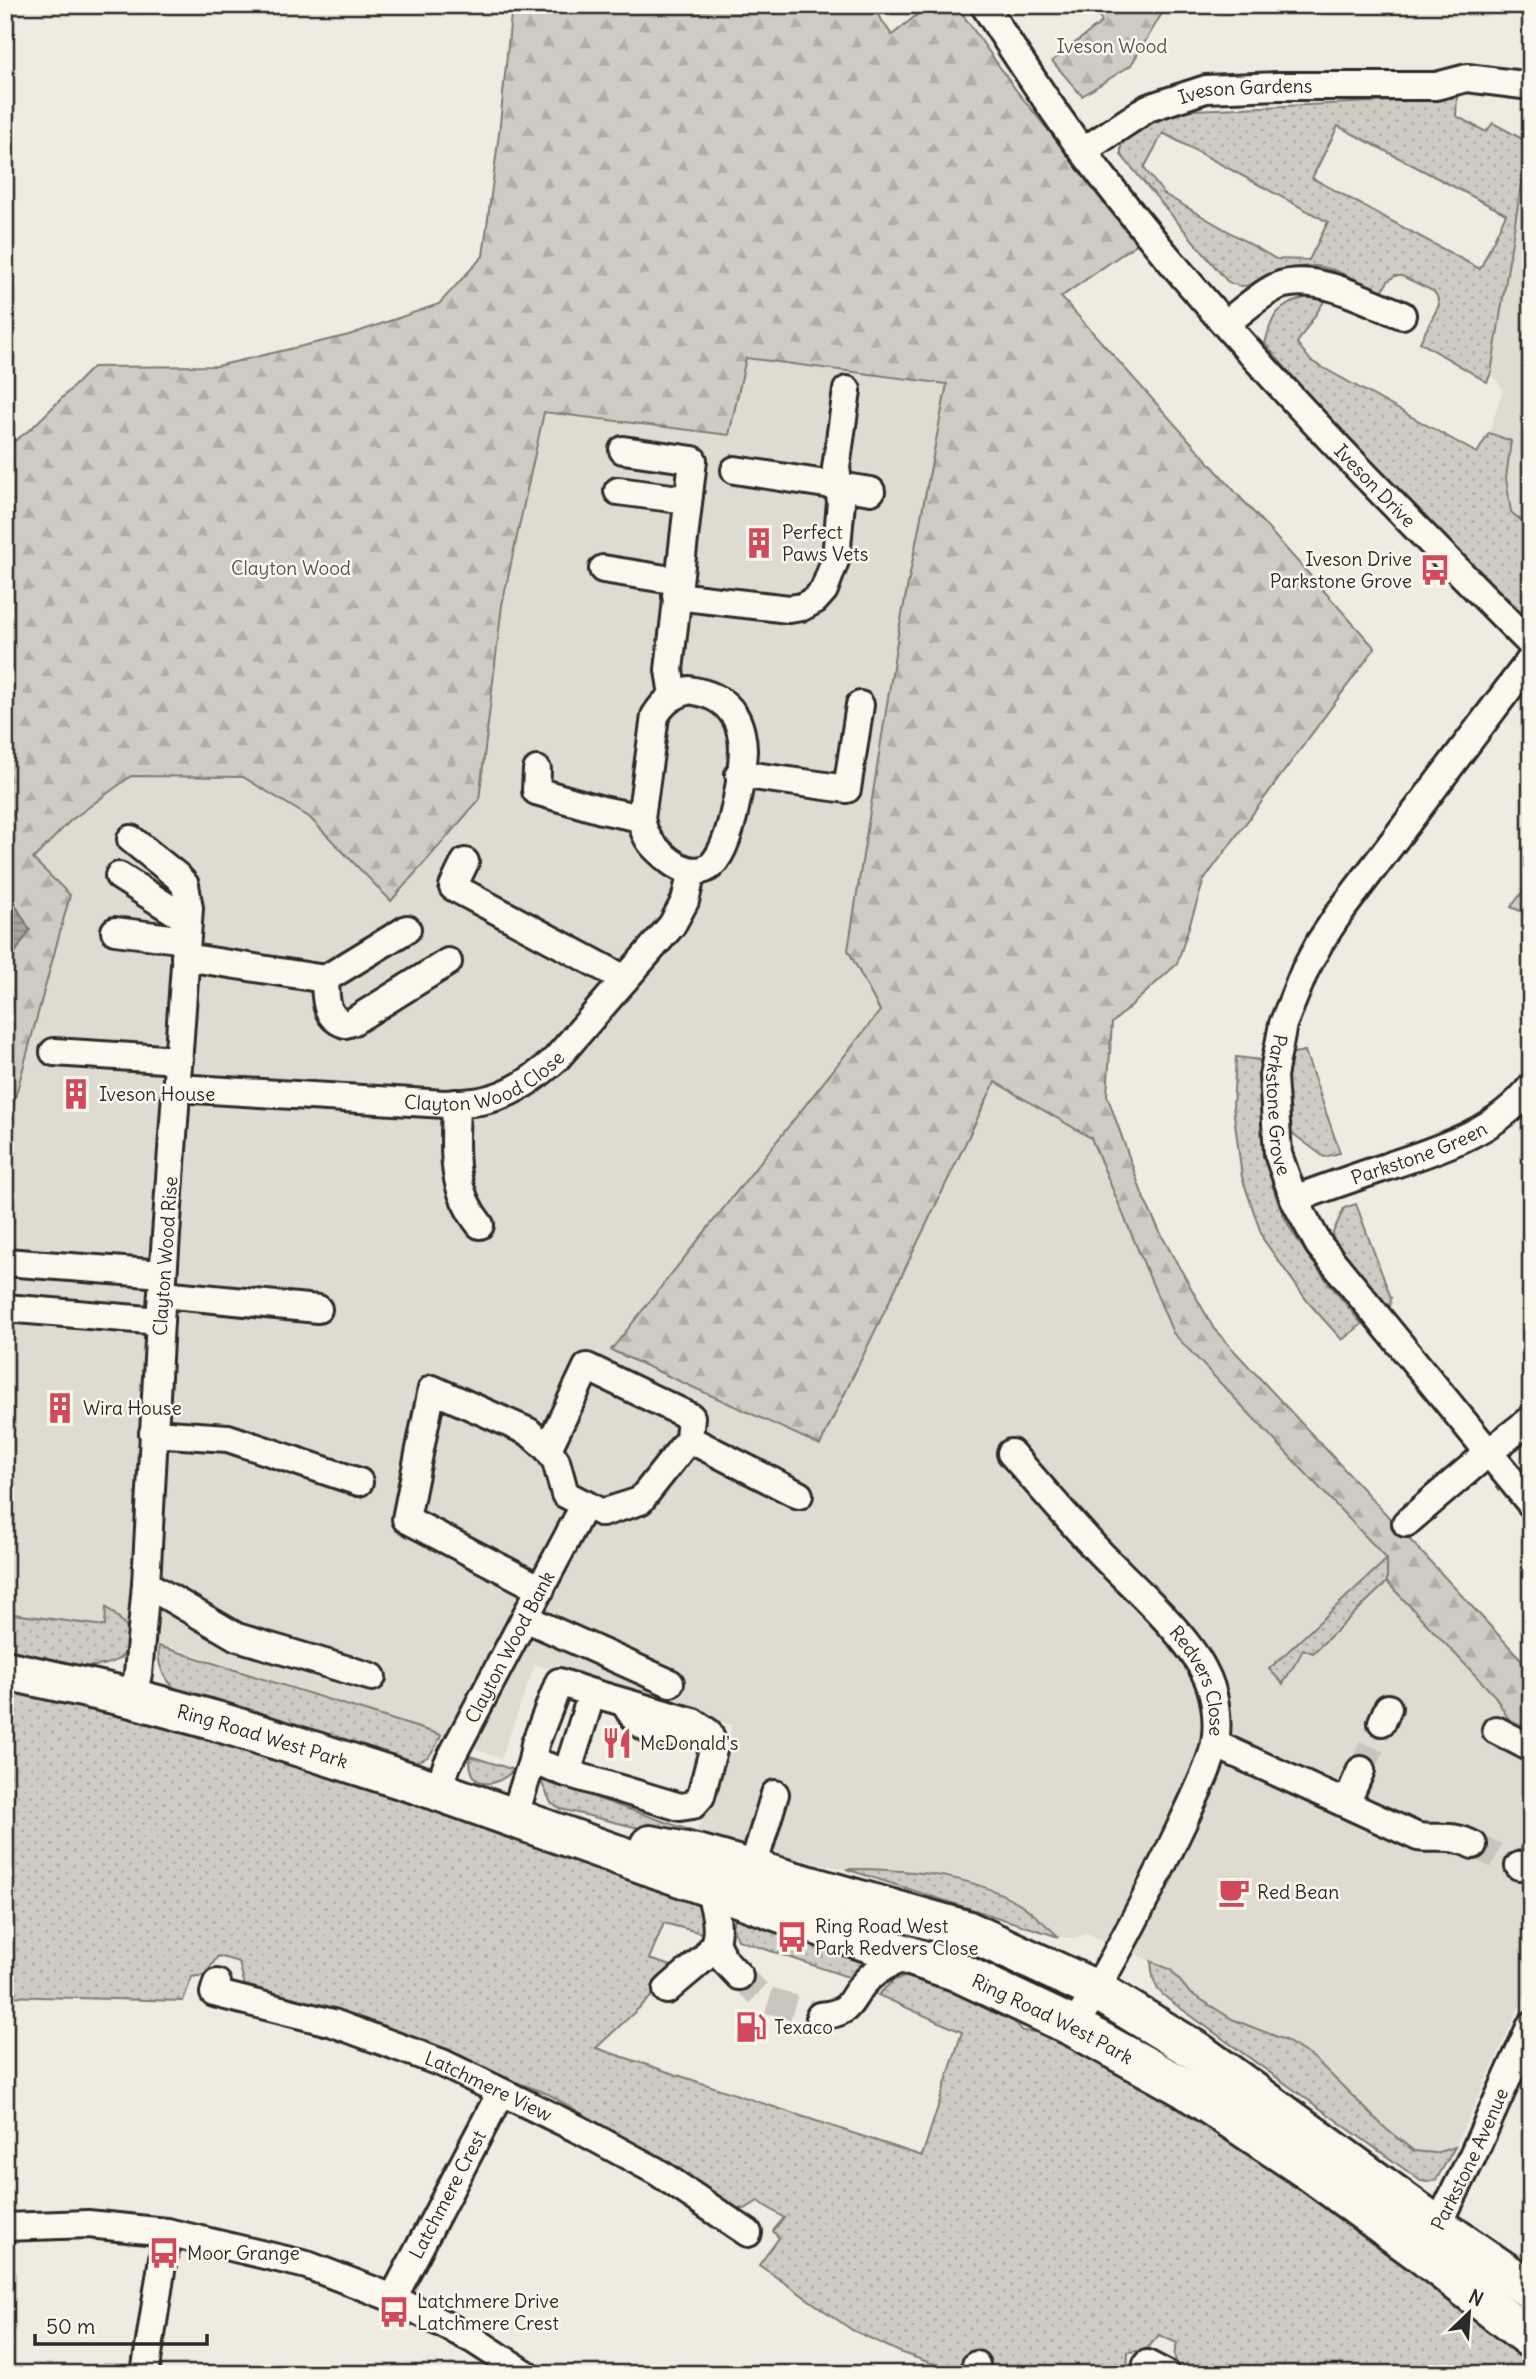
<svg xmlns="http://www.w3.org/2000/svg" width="1536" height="2379" viewBox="0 0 1536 2379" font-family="Delius,sans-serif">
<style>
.built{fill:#dedbd1}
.grass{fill:url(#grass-dots);stroke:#7c7b76;stroke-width:2;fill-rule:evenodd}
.forest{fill:url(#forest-firs);stroke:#7c7b76;stroke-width:2}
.water{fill:url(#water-rules);stroke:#74726e;stroke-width:2}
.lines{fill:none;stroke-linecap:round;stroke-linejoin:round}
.minor-tunnel{stroke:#c7c5bc;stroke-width:26;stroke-dasharray:26 13;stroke-linecap:butt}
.minor-casing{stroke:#2b2b2b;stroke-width:32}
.highway-casing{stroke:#2b2b2b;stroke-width:44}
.minor{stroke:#fbf7ec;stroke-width:26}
.highway{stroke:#fbf7ec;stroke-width:38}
.labels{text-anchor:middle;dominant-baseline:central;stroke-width:5;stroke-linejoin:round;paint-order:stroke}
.park-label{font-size:19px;fill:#545351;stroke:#fbf7ec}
.street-label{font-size:19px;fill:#2b2b2b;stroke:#fbf7ec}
.poi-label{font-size:19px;fill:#2b2b2b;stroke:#fbf7ec;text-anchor:start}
</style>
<defs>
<pattern id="grass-dots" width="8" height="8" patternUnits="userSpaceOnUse" patternTransform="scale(1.75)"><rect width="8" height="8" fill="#cecbc2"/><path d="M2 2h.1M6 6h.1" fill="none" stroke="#b1aea7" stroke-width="1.8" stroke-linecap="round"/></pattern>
<pattern id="forest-firs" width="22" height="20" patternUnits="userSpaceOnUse" patternTransform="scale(1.75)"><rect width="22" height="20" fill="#cecbc2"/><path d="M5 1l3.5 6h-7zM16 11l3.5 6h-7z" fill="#b1aea7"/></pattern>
<pattern id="water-rules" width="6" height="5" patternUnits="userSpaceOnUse" patternTransform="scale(1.75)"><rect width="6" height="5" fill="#a4a29a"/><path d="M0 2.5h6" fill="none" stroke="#86847e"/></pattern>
</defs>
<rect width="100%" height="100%" fill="#eeebe0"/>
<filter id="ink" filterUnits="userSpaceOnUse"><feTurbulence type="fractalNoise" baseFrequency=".0143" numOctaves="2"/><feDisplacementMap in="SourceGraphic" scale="14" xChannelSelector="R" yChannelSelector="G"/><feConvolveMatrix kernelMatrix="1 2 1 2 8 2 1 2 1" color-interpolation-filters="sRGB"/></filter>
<g filter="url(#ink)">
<g class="built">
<polygon points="1529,132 1531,132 1531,531 1511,512 1506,478 1511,441 1489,433 1503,389 1491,373"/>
<polygon points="746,358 947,384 898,635 848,950 880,1011 611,1350 820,1445 995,1082 1091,1137 1173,1333 1531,1711 1531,1982 1455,2147 1435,2153 1414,2152 1385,2128 1314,2058 1285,2040 1232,2019 1189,1992 1171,1970 1087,1933 1075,1938 1059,1937 1017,1902 978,1885 896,1869 846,1869 739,1847 697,1832 732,1725 624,1694 535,1664 501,1759 441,1735 105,1626 5,1613 5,1135 70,895 33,860 70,821 132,776 243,777 309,817 390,901 479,800 502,605 544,411 729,435"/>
</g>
<g class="grass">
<path d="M1457 97 1456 116 1486 132 1493 123 1528 142 1491 373 1487 382 1420 342 1439 305 1437 296 1433 291 1402 276H1395L1388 281 1381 293C1361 283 1338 268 1315 266 1301 266 1286 269 1273 275 1256 282 1244 292 1227 281L1121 155V142L1128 129 1170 111 1441 99ZM1338 126 1506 214 1480 269 1312 178ZM1163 133 1328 222 1309 260 1276 259 1164 194 1144 168Z"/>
<path d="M1307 297 1325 300 1297 343 1311 361 1477 453 1489 433 1511 441 1506 478 1511 512 1531 529V621C1438 533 1347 442 1265 344 1272 314 1277 306 1307 297Z"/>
<polygon points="1531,881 1531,914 1530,915 1511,907"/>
<polygon points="1305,1051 1340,1153 1324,1157 1288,1130 1285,1086 1287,1054"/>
<path d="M1236 1057 1260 1060C1260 1112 1262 1177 1288 1224 1308 1260 1336 1292 1362 1324L1342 1340 1308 1302 1263 1239 1242 1177 1233 1107Z"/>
<polygon points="1356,1204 1391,1298 1389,1314 1330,1239 1344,1208"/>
<path d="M1387 1559V1582L1313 1653 1303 1649C1298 1662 1289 1671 1283 1684L1269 1669Z"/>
<path d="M106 1607C118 1617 136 1630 127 1647 127 1647 123 1656 122 1656 101 1678 32 1658 5 1653V1613L105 1626Z"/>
<path d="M159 1646 441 1735C432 1758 425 1763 400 1762L183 1695C166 1683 156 1667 159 1646Z"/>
<path d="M5 1689 114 1713 259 1752 690 1898 704 1909 709 1935 664 1923 649 1959 681 1969 596 2048 922 2156 962 2032 878 1995 894 1980 910 1976 927 1977 1005 2012 1023 2031 1048 2033 1177 2106 1288 2180 1416 2270 1531 2359V2374H1188C1176 2366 1171 2357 1177 2343L1159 2335 1146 2350 1128 2352 1127 2373 989 2374 945 2368 902 2353 852 2330 759 2265 779 2238 773 2231 784 2218 758 2201 745 2209 730 2207 667 2163 548 2094 339 2015 245 1986 239 1962 218 1956 205 1975 192 1977 183 2001 5 1996Z"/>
<path d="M470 1756 514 1770C492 1790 469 1789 470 1756Z"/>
<polygon points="540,1779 739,1847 737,1852 561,1809 551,1803"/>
<path d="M846 1869C903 1869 966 1873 1017 1902 1032 1911 1046 1925 1059 1937Z"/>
<polygon points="737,1914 868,1961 858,1975 851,1978 738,1940 732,1926"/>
<path d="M1151 1961 1171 1970 1189 1992 1232 2019 1285 2040 1314 2058 1385 2128 1414 2151 1435 2153 1455 2147 1436 2180 1428 2182 1421 2181 1183 2010C1160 1993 1153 1992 1151 1961Z"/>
</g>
<g class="forest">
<polygon points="512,5 871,5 892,35 929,5 956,5 1016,90 1138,243 1061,297 1375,648 1204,880 1177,964 1112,1023 1107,1095 1144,1199 1163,1238 1214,1329 1531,1670 1531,1757 1495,1696 1387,1582 1387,1559 1173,1333 1091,1138 995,1082 820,1445 611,1350 880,1011 848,950 898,635 947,384 746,358 729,435 544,412 502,605 479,800 391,901 309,817 243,777 131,776 70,821 33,859 70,895 5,1135 5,968 8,966 9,894 5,892 5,448 32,428 93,367 217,366 349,335 439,304 483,256 499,134"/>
<polygon points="1093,5 1167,5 1131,65 1082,96 1052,61 1102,22"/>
</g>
<polygon class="water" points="5,892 9,894 30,930 5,968"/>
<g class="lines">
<g class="minor-tunnel">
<polyline points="1361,1770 1382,1722"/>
<polyline points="1473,1845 1519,1866"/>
<polyline points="739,1976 765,1999 820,2016"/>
</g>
<defs>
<g id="minor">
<path id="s1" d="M984 5C1016 54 1047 104 1082 150 1216 328 1374 486 1531 644"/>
<path id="s2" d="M1083 151 1148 108 1206 89 1279 86H1436L1467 78 1531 86"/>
<path d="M1225 324C1240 313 1261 293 1278 286 1316 272 1366 301 1402 315"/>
<polyline points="623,450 693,460 669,670 673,695"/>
<polyline points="735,470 871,491"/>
<polyline points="618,491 687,500"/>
<polyline points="603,569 678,581"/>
<polyline points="676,596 789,609 802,607 815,600 824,590 836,558 841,502 836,468 847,390"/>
<path id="s3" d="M1531 659 1340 912 1320 942 1305 970 1283 1024 1273 1076 1278 1154 1294 1199 1319 1245 1531 1504"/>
<path d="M689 690C707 693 723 698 734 715 740 724 743 739 743 750 742 775 731 860 705 869 693 874 679 868 670 861 653 847 645 840 641 818L655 716C664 701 672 696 689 690Z"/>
<polyline points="537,770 536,791 602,810 641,818"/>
<polyline points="739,774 847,789 860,705"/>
<polyline points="131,839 177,876 185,885 189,908 160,1321 146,1584 138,1674 132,1698"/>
<polyline points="465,862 453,887 625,979"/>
<polyline points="119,876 188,920"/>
<polyline points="115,931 186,940"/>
<polyline points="185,957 325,979 407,929"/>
<path d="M325 979C326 998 324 1017 345 1024L352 1022 448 962"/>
<polyline points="54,1052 179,1060"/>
<path id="s4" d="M177 1088 445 1104C458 1103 472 1103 485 1100 513 1094 535 1078 556 1059L672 925 685 901 692 871"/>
<path d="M456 1103C455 1149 449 1186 480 1225"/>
<path id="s5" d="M1294 1199C1325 1188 1355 1177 1386 1167 1439 1149 1496 1132 1531 1087"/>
<polyline points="5,1262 163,1274"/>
<polyline points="162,1294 318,1309"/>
<polyline points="5,1308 160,1321"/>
<polyline points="153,1433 228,1438 359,1482"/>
<polyline points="689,1439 691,1417 587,1367 548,1449 556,1461 565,1494 602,1513 640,1501 689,1439 799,1495"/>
<path id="s6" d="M1011 1453C1040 1486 1069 1520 1099 1552 1131 1585 1184 1631 1204 1671 1215 1691 1219 1720 1215 1743 1211 1766 1193 1800 1183 1822 1150 1892 1114 1961 1074 2027"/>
<polyline points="1406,1523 1489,1452 1531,1419"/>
<polyline points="146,1584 237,1637 372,1677"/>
<polyline points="541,1589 406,1519 432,1389 529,1432 548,1449"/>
<polyline points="525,1618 670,1683"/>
<path d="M625 1704C634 1720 650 1736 669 1733 679 1732 687 1728 696 1728"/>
<polyline points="1382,1722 1388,1708"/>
<polyline points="1496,1730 1531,1748"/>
<path d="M1215 1744 1418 1837C1442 1840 1449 1833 1473 1845"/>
<polyline points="567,1773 680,1807 693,1805 701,1796 714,1746 708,1732 693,1722 592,1693"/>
<path id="s7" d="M438 1791 447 1765 585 1504"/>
<polyline points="1338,1799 1350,1795 1361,1770"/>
<polyline points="514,1817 532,1761 535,1744 559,1682 592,1693 567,1773 532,1761"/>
<polyline points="1519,1866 1528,1863 1531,1860"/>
<polyline points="752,1870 775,1794"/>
<polyline points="715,1943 724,1960 739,1976"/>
<path id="s8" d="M217 1983 214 1993 333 2023 442 2063 582 2131 656 2171 748 2233"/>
<path d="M667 1990C712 1949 729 1952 708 1886"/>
<path d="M820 2016C857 2012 846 1999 870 1977 881 1967 894 1962 908 1956"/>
<polyline points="5,2227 88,2224 167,2232 307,2265 393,2298 474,2340 526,2374"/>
<path id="s9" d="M1430 2241 1473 2155 1531 2025"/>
<path id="s10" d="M393 2298 501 2092"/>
<polyline points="1147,2364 1166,2374"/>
<polyline points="145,2374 167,2232"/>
<polyline points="975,2374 976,2365"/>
</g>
<g id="highway">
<path id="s11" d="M5 1670 132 1698 216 1721 313 1751 438 1791 813 1924 956 1971 1074 2027 1183 2087 1312 2173 1422 2254 1531 2339"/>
<polyline points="650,1845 701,1855 966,1930 1096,1990 1198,2052 1439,2227 1531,2290"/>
</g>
</defs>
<use href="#minor" class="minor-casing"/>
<use href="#highway" class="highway-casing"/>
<use href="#minor" class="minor"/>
<use href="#highway" class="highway"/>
</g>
</g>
<defs>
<symbol id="building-bare" viewBox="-9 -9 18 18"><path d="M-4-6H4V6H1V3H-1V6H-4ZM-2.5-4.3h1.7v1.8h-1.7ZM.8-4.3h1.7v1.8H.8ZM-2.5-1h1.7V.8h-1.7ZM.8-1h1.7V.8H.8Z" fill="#d1495b" stroke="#fbf7ec" stroke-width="2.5" paint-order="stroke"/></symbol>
<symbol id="bus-bare" viewBox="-9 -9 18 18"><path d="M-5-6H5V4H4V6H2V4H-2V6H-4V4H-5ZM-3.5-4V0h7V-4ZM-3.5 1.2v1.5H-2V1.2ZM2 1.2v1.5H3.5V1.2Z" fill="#d1495b" stroke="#fbf7ec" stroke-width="2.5" paint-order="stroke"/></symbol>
<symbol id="restaurant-bare" viewBox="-9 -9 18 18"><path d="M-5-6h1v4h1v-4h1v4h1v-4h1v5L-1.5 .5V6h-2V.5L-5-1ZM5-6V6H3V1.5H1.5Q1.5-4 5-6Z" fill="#d1495b" stroke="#fbf7ec" stroke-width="2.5" paint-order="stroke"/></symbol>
<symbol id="cafe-bare" viewBox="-9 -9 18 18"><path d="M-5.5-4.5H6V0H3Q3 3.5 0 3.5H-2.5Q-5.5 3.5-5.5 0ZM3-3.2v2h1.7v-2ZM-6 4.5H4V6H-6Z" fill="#d1495b" stroke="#fbf7ec" stroke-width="2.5" paint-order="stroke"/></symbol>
<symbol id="fuel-bare" viewBox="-9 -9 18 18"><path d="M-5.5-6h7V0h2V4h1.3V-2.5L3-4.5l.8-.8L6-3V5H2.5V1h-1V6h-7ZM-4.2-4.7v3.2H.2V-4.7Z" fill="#d1495b" stroke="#fbf7ec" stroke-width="2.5" paint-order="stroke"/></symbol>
</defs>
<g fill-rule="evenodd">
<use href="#building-bare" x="737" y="521" width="44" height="44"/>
<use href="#bus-bare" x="1413" y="548" width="44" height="44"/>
<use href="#building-bare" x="54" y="1072" width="44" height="44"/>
<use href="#building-bare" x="38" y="1386" width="44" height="44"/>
<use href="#restaurant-bare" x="595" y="1721" width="44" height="44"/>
<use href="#cafe-bare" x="1212" y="1870" width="44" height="44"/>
<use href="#bus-bare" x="770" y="1915" width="44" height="44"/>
<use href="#fuel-bare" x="729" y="2005" width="44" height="44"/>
<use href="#bus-bare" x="142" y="2231" width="44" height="44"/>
<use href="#bus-bare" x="372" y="2290" width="44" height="44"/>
</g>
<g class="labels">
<g class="park-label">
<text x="1112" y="46">Iveson Wood</text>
<text x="291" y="568">Clayton Wood</text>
</g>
<g class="street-label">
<text stroke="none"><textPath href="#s2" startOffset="178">Iveson Gardens</textPath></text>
<text stroke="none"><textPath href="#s1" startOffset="621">Iveson Drive</textPath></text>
<text stroke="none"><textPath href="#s4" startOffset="313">Clayton Wood Close</textPath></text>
<text stroke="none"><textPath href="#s3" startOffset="525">Parkstone Grove</textPath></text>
<text stroke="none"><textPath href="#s5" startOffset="133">Parkstone Green</textPath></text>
<text transform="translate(165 1256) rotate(-86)">Clayton Wood Rise</text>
<text stroke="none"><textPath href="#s7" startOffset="161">Clayton Wood Bank</textPath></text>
<text stroke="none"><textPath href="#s6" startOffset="299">Redvers Close</textPath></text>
<text stroke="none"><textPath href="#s11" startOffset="266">Ring Road West Park</textPath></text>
<text stroke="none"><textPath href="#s11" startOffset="1106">Ring Road West Park</textPath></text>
<text stroke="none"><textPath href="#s8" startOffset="301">Latchmere View</textPath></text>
<text stroke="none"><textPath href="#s9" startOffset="91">Parkstone Avenue</textPath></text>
<text stroke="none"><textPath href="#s10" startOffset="117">Latchmere Crest</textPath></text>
</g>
<g class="poi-label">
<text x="782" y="532">Perfect<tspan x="782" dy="22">Paws Vets</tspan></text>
<text x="1412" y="559" text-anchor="end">Iveson Drive<tspan x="1412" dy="22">Parkstone Grove</tspan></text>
<text x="99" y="1094">Iveson House</text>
<text x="83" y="1408">Wira House</text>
<text x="640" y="1743">McDonald's</text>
<text x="1257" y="1892">Red Bean</text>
<text x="815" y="1926">Ring Road West<tspan x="815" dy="22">Park Redvers Close</tspan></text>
<text x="774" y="2027">Texaco</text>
<text x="187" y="2253">Moor Grange</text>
<text x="417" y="2301">Latchmere Drive<tspan x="417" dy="22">Latchmere Crest</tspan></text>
</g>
</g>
<rect width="1536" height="2379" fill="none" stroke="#fbf7ec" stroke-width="28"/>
<rect x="14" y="14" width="1508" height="2351" fill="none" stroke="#2b2b2b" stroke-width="2.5" filter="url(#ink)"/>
<g transform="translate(1469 2313) rotate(25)" stroke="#fbf7ec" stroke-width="5" paint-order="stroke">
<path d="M0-5L12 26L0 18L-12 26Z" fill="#2b2b2b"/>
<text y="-10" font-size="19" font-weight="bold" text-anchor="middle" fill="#2b2b2b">N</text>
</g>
<path d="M35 2334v10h172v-10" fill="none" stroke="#2b2b2b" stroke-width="3.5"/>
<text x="46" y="2334" font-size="21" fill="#2b2b2b" stroke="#fbf7ec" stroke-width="5" paint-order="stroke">50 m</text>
</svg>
